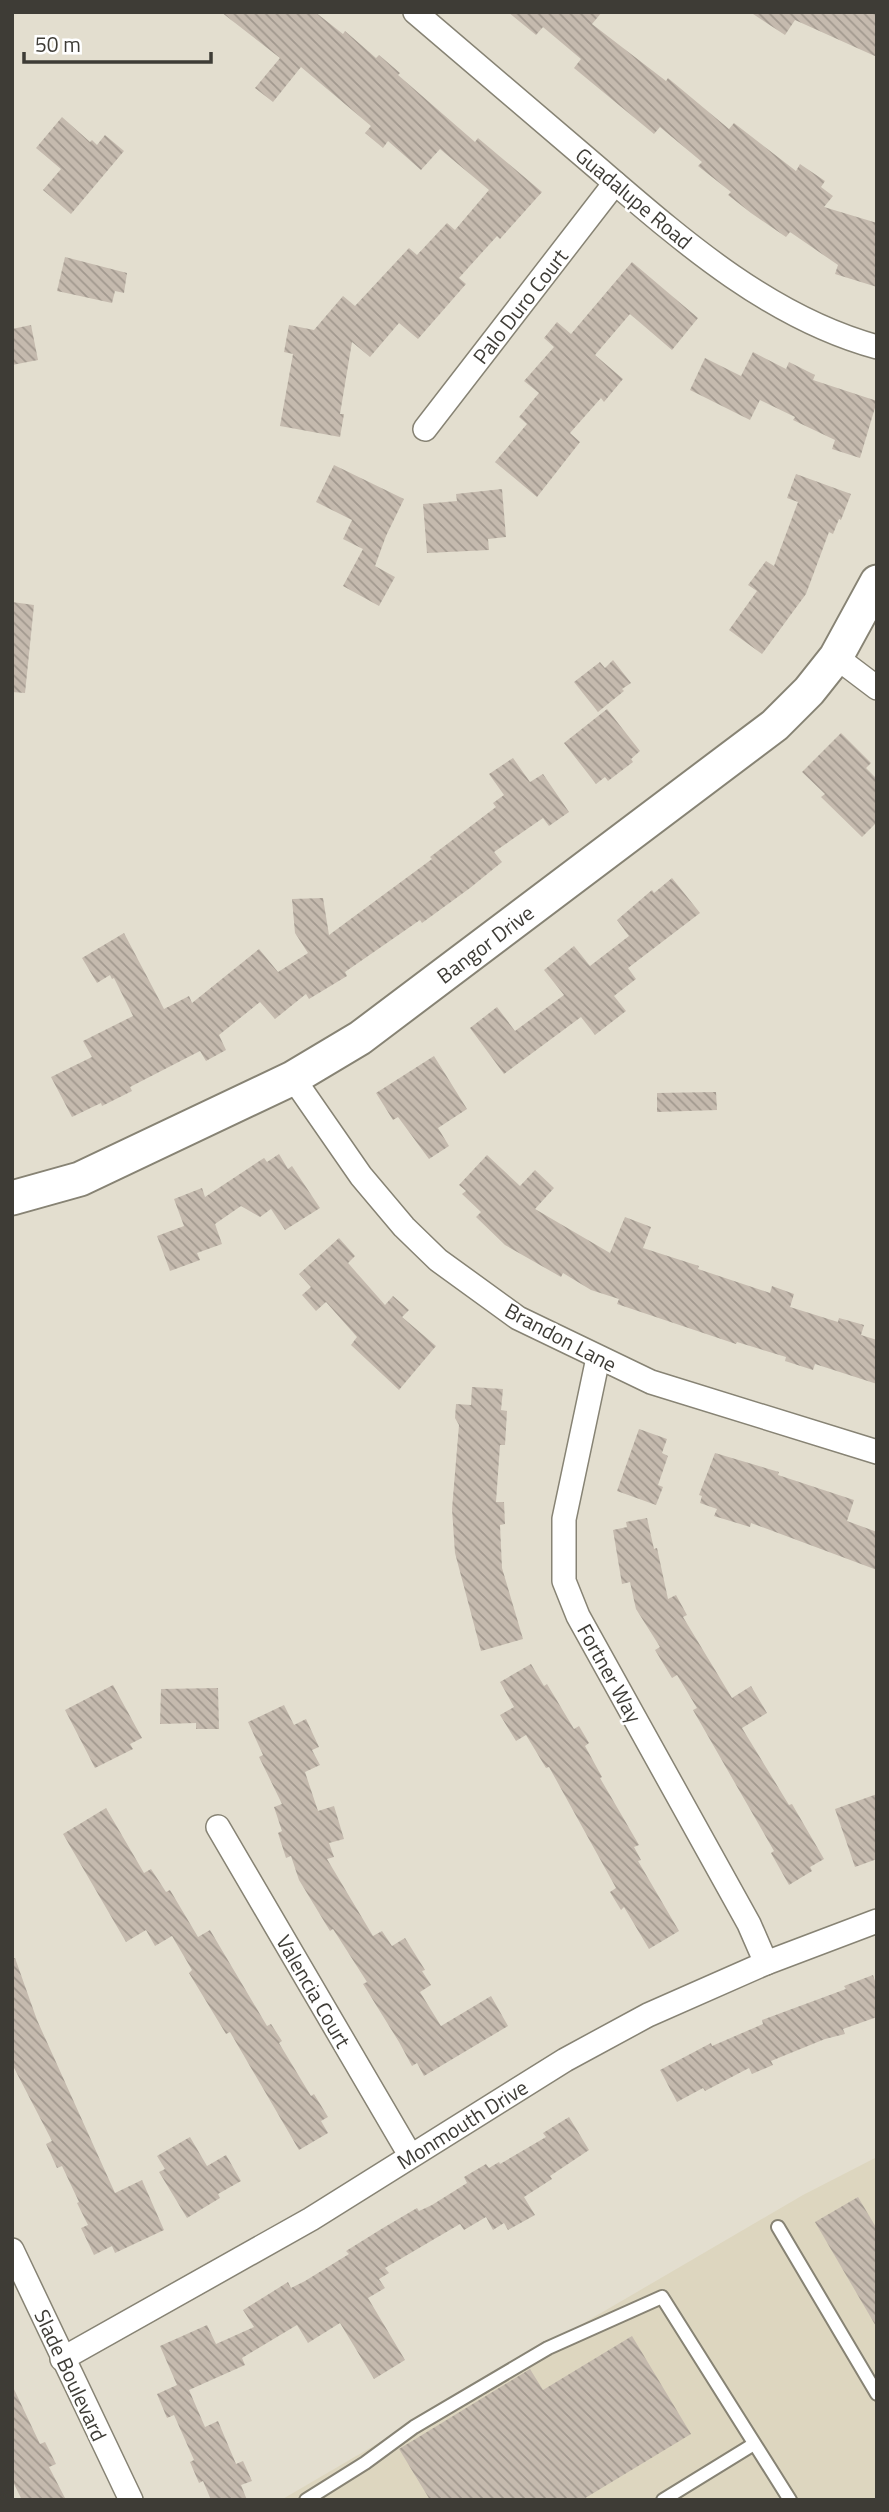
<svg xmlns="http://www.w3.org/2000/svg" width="889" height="2512" viewBox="0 0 889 2512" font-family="'Titillium Web',sans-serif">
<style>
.built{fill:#ddd6bf}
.building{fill:url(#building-back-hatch)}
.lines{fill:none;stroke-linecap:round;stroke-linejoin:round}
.lane-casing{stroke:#878374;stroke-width:16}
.street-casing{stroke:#878374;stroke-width:26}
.secondary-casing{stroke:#878374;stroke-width:37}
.lane{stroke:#fff;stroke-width:12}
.street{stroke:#fff;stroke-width:23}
.secondary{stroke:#fff;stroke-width:33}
.labels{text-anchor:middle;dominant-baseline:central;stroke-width:5;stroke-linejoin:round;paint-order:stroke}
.street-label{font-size:21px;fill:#3e3c36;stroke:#fff}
</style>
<defs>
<pattern id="building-back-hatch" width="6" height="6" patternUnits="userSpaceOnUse" patternTransform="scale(1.75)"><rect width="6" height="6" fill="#c5baae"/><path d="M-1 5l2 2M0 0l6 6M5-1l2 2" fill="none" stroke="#a1988e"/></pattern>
</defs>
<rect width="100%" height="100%" fill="#e3decf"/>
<polygon class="built" points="877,2157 877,2500 281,2500 803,2195"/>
<g class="building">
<polygon points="221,12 315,12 343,34 345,31 376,58 379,55 400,73 398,75 475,142 478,138 542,192 500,239 497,236 459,278 466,284 418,339 399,323 370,357 352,342 340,414 344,414 340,437 280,426 293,354 284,352 289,325 314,330 343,296 355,306 409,248 417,255 447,223 455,230 489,190 440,149 421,170 388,141 383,148 365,133 371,126 301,67 273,102 255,88 280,58"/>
<polygon points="508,12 602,12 592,24 666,81 668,78 729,129 734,123 796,171 800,164 825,181 821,187 833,196 824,207 877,223 877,287 835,274 838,265 790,232 786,237 751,213 728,195 731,192 698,166 702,162 660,127 654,134 574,68 581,59 543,27 536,35"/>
<polygon points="750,12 877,12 877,57 795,20 785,35"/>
<polygon points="62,117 90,142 92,140 97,145 105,135 124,151 71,214 43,190 61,169 36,148"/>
<polygon points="65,257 127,273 124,293 115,291 112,303 57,291"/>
<polygon points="632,262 698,318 672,350 630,314 595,355 623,379 604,402 601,398 570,433 580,442 537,497 495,462 527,424 519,417 539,393 524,381 554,347 544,338 557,322 571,334"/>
<polygon points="31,325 38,360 12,365 12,329"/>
<polygon points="753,352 786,369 789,362 815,375 813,380 877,401 860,458 832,449 835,440 793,420 795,417 760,400 750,420 690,390 705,358 741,376"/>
<polygon points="334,465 404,499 386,536 375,566 395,577 379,606 343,586 363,549 343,539 352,520 316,502"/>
<polygon points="796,474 851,494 841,520 839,519 833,534 829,532 806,594 762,654 729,630 757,591 748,585 766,561 774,566 798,502 787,498"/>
<polygon points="502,489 506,537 488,539 489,550 427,553 423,504 457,501 456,494"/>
<polygon points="12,602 34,605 25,693 12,692"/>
<polygon points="613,660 631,683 622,689 624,691 598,712 574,682 600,662 605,668"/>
<polygon points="607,709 640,751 631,759 633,762 608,781 605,777 596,784 564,743"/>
<polygon points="841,733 871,763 866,768 877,779 877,822 862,837 821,797 825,794 802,772"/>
<polygon points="513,758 530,782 543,774 569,812 549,826 543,818 494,852 502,862 470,888 422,923 420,920 345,972 347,976 309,999 306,994 275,1019 260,1002 219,1035 226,1050 206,1061 200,1051 130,1087 132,1091 102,1106 101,1103 72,1117 51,1077 92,1057 83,1041 133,1016 114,978 112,979 110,975 97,983 82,958 124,933 164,1009 189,996 192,1003 259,949 278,972 308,953 295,933 292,899 323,898 329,935 432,859 430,857 496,807 493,803 504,795 489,774"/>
<polygon points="672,878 700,913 628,968 636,979 614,996 626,1011 595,1035 581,1017 504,1074 470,1028 497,1007 515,1031 564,995 544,970 574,946 590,966 629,936 617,920 652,890 654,893"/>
<polygon points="434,1056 467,1109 438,1128 449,1146 429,1159 398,1117 393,1120 376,1093"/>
<polygon points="716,1092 717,1110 657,1112 657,1093"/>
<polygon points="279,1154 288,1169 292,1166 320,1208 285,1230 271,1209 260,1217 241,1206 215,1224 222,1244 197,1253 200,1260 170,1271 157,1236 184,1226 174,1199 202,1188 205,1197 264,1158 267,1162"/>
<polygon points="487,1155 520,1186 535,1170 554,1188 535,1209 610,1253 625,1217 651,1227 643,1248 699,1266 698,1269 770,1293 772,1286 794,1294 790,1307 838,1322 839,1318 864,1325 861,1335 877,1340 877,1384 815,1364 813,1370 785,1361 786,1357 737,1342 736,1344 617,1304 619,1299 591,1290 563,1273 561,1277 505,1245 476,1217 481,1212 462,1194 466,1191 459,1185"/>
<polygon points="339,1238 355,1256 348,1263 385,1305 393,1296 409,1310 402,1317 436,1346 399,1390 351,1345 357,1337 326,1302 316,1311 302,1295 311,1287 299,1274"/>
<polygon points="472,1387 503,1389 501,1410 507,1411 505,1445 500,1445 496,1502 504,1502 505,1524 500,1525 502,1568 523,1639 481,1651 455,1553 452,1509 459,1425 455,1418 456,1404 471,1405"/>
<polygon points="639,1429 667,1439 662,1453 668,1456 658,1485 663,1487 656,1505 617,1491"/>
<polygon points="715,1453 779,1472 778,1475 854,1500 847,1521 877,1532 877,1570 751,1523 750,1527 714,1516 717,1509 700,1503 702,1496 699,1495"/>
<polygon points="647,1518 654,1549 657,1548 668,1599 676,1595 687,1615 683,1617 732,1698 751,1686 767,1713 742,1728 789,1805 792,1804 824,1859 810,1867 812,1871 789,1885 771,1853 774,1851 693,1710 697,1708 677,1675 672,1678 655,1650 660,1647 636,1609 630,1582 622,1584 613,1530 627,1527 626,1522"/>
<polygon points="531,1664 544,1686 547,1684 574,1729 579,1726 589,1743 585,1746 602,1777 600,1778 639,1845 634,1847 641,1860 638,1861 679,1931 649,1949 624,1907 621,1910 610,1892 616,1888 549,1767 546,1768 526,1735 516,1741 500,1715 514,1707 500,1682"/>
<polygon points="113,1685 142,1738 130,1744 133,1749 95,1768 65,1710"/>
<polygon points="218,1688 219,1729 196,1729 196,1723 160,1724 161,1689"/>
<polygon points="284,1705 294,1725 306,1719 319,1747 312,1750 320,1765 305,1772 318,1811 334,1806 344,1839 329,1843 334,1857 327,1859 373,1936 382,1931 392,1946 405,1938 425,1970 422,1971 431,1985 420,1992 441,2026 491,1996 508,2026 424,2076 417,2063 412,2066 399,2042 363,1984 367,1982 333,1929 330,1931 299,1880 291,1856 286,1858 278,1833 282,1831 274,1807 282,1804 259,1757 263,1755 248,1722"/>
<polygon points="877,1794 877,1859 855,1867 835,1809"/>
<polygon points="106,1808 144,1873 151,1869 166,1892 170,1890 198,1937 210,1930 267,2026 271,2024 282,2041 279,2043 311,2096 314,2094 328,2117 321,2121 328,2133 299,2150 230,2032 226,2034 189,1973 192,1970 172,1936 155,1946 146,1930 126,1942 63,1834"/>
<polygon points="12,1958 15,1958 37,2020 115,2193 142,2180 164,2230 115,2253 112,2246 94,2255 81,2228 88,2225 77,2203 79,2202 62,2166 57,2168 46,2144 52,2141 12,2064"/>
<polygon points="873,1975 877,1987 877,2017 843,2029 845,2034 825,2039 771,2061 773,2065 752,2074 749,2068 705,2091 703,2088 677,2102 660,2070 711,2043 712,2046 763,2024 762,2020 846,1989 844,1986"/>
<polygon points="569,2117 589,2150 550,2176 552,2179 524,2197 535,2215 508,2230 504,2223 493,2230 486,2217 464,2230 460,2224 385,2268 389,2273 379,2279 385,2288 368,2298 405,2360 374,2379 340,2323 308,2343 297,2325 242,2358 245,2365 189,2390 205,2427 218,2421 236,2464 243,2461 252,2481 241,2485 247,2500 211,2500 203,2481 199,2483 190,2462 194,2460 174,2415 167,2418 157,2394 177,2385 160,2346 207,2325 216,2344 254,2327 243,2310 288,2282 291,2288 305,2281 349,2254 346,2251 383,2228 417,2208 419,2211 432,2205 467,2183 464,2177 486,2164 489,2168 499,2162 500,2164 546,2137 543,2133"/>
<polygon points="190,2137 207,2166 226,2155 241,2181 218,2194 220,2198 187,2218 159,2172 165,2169 157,2156"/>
<polygon points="858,2197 877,2229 877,2328 815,2222"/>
<polygon points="632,2336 691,2434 582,2500 430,2500 399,2449 530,2369 543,2390"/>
<polygon points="12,2385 40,2444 45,2442 56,2464 49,2467 66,2500 22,2500 12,2480"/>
</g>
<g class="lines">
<defs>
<g id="lane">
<polyline points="778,2227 877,2394"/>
<polyline points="306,2500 365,2463 414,2427 548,2348 662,2297 790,2500"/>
<polyline points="663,2500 754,2444"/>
</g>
<g id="street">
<path d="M415 12C475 63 534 114 593 164 678 237 767 317 877 347"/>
<polyline points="425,429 615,183"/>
<polyline points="836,657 877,688"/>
<polyline points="293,1078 361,1176 404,1227 438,1260 518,1318 651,1382 877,1452"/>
<polyline points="598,1358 564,1519 564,1581 578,1616 749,1924 766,1963"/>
<polyline points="218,1827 410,2155"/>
<polyline points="12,2250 131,2500"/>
<polyline points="62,2359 311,2219 565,2060 648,2015 766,1963 877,1921"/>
</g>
<polyline id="secondary" points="12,1198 80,1179 293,1078 360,1038 775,725 809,691 836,657 877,582"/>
</defs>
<use href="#lane" class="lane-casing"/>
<use href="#street" class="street-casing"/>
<use href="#secondary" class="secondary-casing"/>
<use href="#lane" class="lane"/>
<use href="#street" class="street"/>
<use href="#secondary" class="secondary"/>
</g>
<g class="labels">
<g class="street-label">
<text transform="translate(634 198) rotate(40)">Guadalupe Road</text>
<text transform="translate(520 306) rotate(-52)">Palo Duro Court</text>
<text transform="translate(485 944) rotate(-37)">Bangor Drive</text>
<text transform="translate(561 1337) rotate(28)">Brandon Lane</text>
<text transform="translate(610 1673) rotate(61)">Fortner Way</text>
<text transform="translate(314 1991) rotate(60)">Valencia Court</text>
<text transform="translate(462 2124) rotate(-32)">Monmouth Drive</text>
<text transform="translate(71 2375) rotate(65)">Slade Boulevard</text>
</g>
</g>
<rect width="889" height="2512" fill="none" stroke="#3e3c36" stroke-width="28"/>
<path d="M24 52v10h187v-10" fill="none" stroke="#3e3c36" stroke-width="3.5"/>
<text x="35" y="52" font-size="21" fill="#3e3c36" stroke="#ffffff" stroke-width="5" paint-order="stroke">50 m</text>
</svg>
